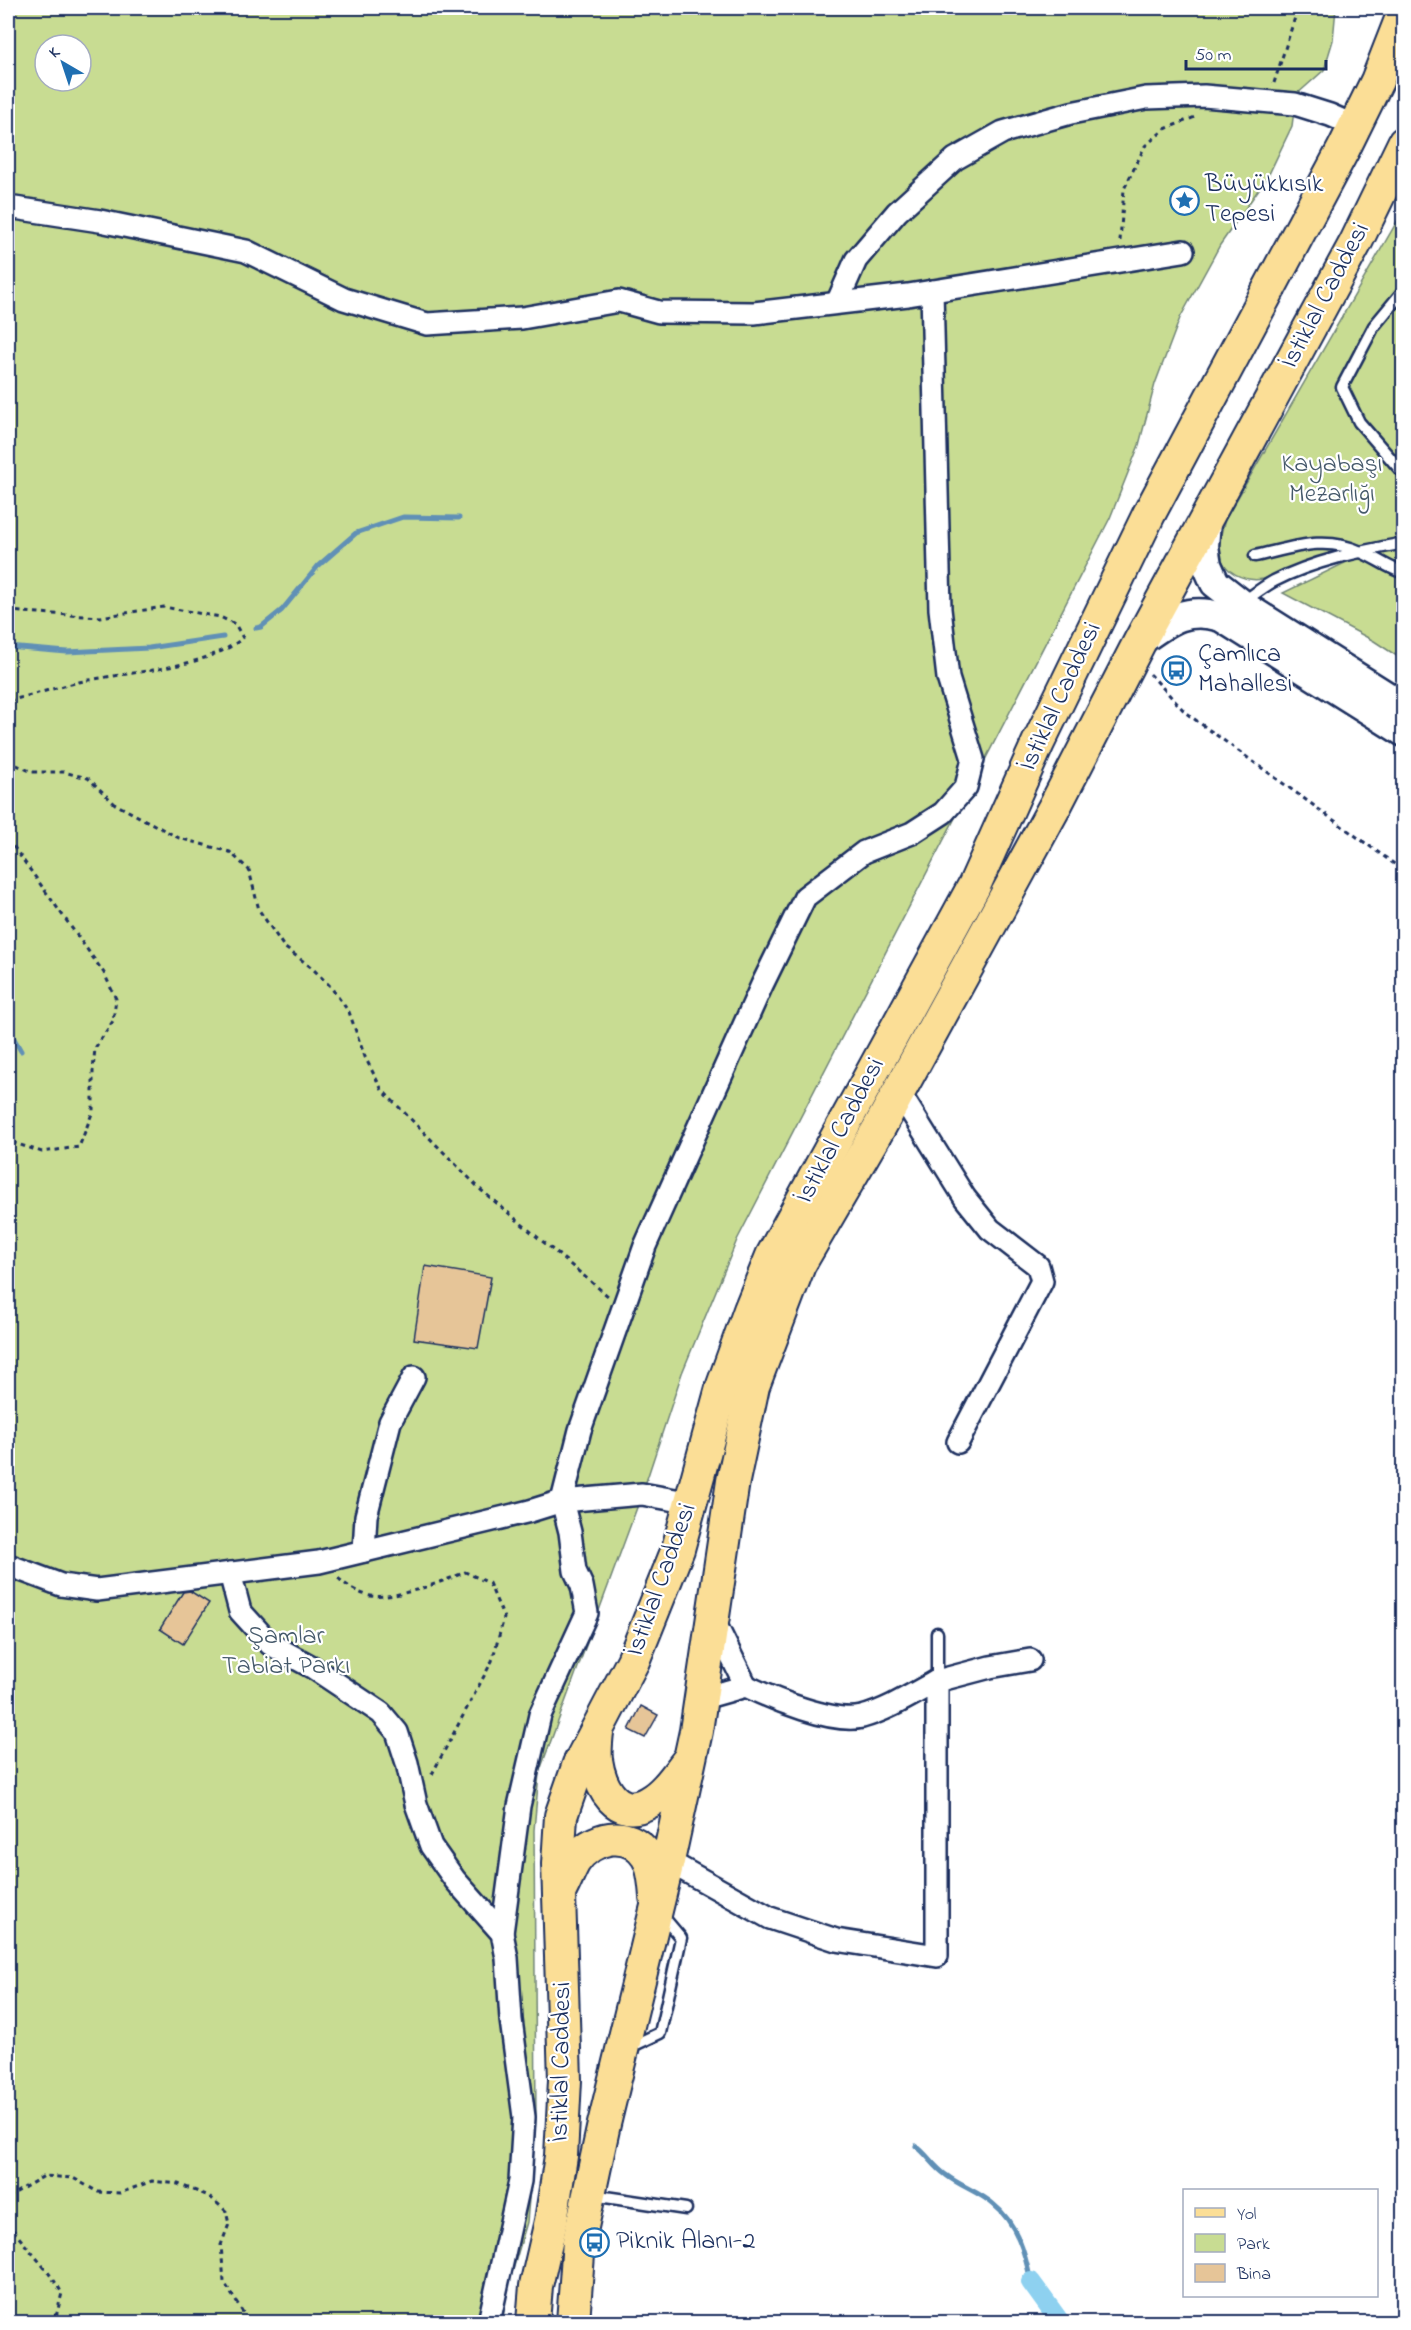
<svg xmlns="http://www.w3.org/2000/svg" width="1411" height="2330" viewBox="0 0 1411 2330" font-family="'Indie Flower',sans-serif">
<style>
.green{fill:#c8dc92;stroke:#728678;stroke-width:1.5;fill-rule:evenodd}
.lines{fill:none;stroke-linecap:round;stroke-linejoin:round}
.stream{stroke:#6090b6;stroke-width:5}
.canal{stroke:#8ed1f0;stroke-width:20}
.building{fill:#e6c598;stroke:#1b2f5e;stroke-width:1.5}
.lane-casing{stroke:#1b2f5e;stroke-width:15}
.street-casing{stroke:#1b2f5e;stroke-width:26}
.secondary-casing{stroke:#1b2f5e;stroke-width:33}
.primary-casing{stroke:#1b2f5e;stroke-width:36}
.path{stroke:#1b2f5e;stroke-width:3;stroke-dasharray:4.5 4.5;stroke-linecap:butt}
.lane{stroke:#fff;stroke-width:10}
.street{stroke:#fff;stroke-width:21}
.secondary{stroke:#fff;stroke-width:28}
.primary{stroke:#fbde96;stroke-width:32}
.labels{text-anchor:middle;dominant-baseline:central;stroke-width:4.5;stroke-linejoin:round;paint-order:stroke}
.poi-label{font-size:26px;fill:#1b2f5e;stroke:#fff;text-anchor:start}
.street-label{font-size:26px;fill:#1b2f5e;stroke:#fff}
.park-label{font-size:26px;fill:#465a6b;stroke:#fff}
</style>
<rect width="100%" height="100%" fill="#fff"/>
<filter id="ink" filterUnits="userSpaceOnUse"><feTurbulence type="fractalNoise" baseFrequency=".0167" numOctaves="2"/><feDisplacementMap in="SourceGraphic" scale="12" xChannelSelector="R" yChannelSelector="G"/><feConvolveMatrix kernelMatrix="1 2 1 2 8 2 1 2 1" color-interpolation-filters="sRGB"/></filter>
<g filter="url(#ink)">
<g class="green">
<path d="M8 8H1336L1333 40 1324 70 1296 95 1292 126 1268 176 1220 245 1180 318 1155 384 1139 445 1110 518 737 1240 682 1373 642 1494 539 1773 534 1830 536 2119 527 2222 505 2297 503 2322H8ZM45 45H81V81H45Z"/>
<path d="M1403 211V660L1374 641 1283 593 1355 558 1339 551C1315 560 1288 573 1263 579 1245 582 1223 573 1220 553 1218 542 1222 530 1225 520Z"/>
</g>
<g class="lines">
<g class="stream">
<polyline points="256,628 261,627 282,610 318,566 356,533 403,517 459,518"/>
<polyline points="8,647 67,652 149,648 223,637"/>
<polyline points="8,1028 21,1051"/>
<path d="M916 2146C927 2154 934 2167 946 2175 960 2186 979 2192 993 2204 1017 2223 1025 2253 1031 2282"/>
</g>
<polyline class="canal" points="1031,2282 1060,2322"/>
</g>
<g class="building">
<polygon points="425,1266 491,1277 478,1348 414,1339"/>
<polygon points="190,1591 209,1603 183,1644 160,1629 183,1592"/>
<polygon points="641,1706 658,1715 645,1738 629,1730"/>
</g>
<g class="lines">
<defs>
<g id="lane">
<polyline points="1404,290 1374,326 1342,387 1359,422 1404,474"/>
<path d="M1255 556C1292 548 1325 535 1361 552 1376 558 1388 568 1404 573"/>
<path d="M1243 602C1253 595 1263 587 1274 581 1313 561 1361 551 1404 543"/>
<polyline points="937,1681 937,1633"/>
<polyline points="628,2048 660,2033 681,1938 660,1913"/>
<polyline points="592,2195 686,2209"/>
</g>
<g id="street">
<polyline points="8,207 100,221 246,251 344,299 427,324 522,318 619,301 659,312 754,313 908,295 1183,251"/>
<polyline points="837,303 856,260 897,212 955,159 1003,132 1071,113 1146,98 1204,96 1295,104 1330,115 1355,126"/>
<polyline points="899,1092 965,1198 990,1229 1038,1266 1042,1281 958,1442"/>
<polyline points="364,1551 366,1516 390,1422 414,1377"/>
<polyline points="8,1565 61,1585 97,1590 319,1562 530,1511 562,1501 642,1494 692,1503"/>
<polyline points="230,1573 240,1611 270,1644 312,1667 381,1713 397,1732 407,1763 416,1804 431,1846 455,1880 502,1933 507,1958 511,2020 524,2117 520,2181 489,2322"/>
<polyline points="937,1681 990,1667 1030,1660"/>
<polyline points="700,1699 746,1686 712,1617"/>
<path d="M668 1861 770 1918 836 1940 937 1956V1681C913 1694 888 1710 862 1717 833 1724 773 1699 746 1686"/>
<polyline points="502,1933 519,1806 540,1715 587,1613 582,1586 575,1571 570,1532 562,1501 580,1430 645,1246 762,985 805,897 864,852 912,833 943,813 966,787 973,759 948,678 940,609 932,291"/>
</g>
<g id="secondary">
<polyline points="1206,522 1204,546 1207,565 1215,583 1247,608 1404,707"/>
<path d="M1140 641C1168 621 1186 606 1221 617L1404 732"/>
</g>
<g id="primary">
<path d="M597 1732C596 1741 595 1751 596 1760 600 1787 617 1821 649 1802 665 1793 676 1776 687 1762"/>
<path d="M560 1891C565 1882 569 1871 574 1862 591 1836 629 1828 647 1856 654 1867 655 1884 656 1897"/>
<polyline points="533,2322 536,2286 551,2221 561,2156 565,2080 558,1864 561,1816 579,1764 633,1661 678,1549 722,1388 750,1310 772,1256 974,886 1038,743 1149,514 1344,148 1377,81 1404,12"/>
<polyline points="573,2322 579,2241 604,2124 668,1861 696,1731 733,1481 753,1386 799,1265 879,1128 1054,808 1140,641 1356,242 1404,143"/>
</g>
</defs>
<use href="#lane" class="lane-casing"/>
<use href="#street" class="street-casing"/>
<use href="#secondary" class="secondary-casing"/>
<use href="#primary" class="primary-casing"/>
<g class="path">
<polyline points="1274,83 1298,8"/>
<polyline points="1120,241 1124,189 1145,146 1165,129 1195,117"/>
<path d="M8 611 100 617 164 607 220 617 235 624 243 638C203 670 129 671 79 682 55 688 32 695 8 701"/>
<polyline points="1150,674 1186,713 1404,871"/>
<polyline points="8,761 32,772 63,772 88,778 115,804 179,838 230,852 249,870 259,910 284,947 311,967 330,986 349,1012 365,1057 382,1090 481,1190 608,1296"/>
<polyline points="8,839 104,973 116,999 113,1021 95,1048 93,1070 93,1111 79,1147 42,1152 8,1141"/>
<path d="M338 1578C347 1586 355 1591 366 1595 390 1602 443 1582 465 1572L489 1583 504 1618 492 1661 431 1776"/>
<polyline points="8,2197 44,2176 73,2178 98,2192 120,2193 152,2181 178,2184 209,2196 226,2211 229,2224 221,2245 224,2282 249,2322"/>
<path d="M8 2223C25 2247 47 2267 62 2293L57 2313 51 2322"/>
</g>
<use href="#lane" class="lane"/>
<use href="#street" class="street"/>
<use href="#secondary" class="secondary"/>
<use href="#primary" class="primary"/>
</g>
</g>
<defs>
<symbol id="sight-ring" viewBox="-11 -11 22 22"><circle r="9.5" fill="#fff" stroke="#1f6fb2" stroke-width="1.5"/><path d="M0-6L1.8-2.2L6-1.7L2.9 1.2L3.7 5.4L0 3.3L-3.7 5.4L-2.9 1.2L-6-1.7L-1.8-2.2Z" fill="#1f6fb2"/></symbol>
<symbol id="bus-ring" viewBox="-11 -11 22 22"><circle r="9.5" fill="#fff" stroke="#1f6fb2" stroke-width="1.5"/><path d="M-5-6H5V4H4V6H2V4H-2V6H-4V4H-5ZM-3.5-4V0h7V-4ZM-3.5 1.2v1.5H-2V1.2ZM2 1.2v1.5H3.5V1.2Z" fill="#1f6fb2"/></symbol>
</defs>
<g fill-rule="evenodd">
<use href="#sight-ring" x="1168" y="184" width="33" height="33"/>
<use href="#bus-ring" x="1160" y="654" width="33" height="33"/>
<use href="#bus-ring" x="578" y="2226" width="33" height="33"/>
</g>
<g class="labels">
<g class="poi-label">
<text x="1205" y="185">Büyükkısık<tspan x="1205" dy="30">Tepesi</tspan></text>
<text x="1198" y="655">Çamlıca<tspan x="1198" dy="30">Mahallesi</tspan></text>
<text x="616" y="2242">Piknik Alanı-2</text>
</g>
<g class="street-label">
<text transform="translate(1326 296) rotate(-62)">İstiklal Caddesi</text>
<text transform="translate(1061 697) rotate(-65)">İstiklal Caddesi</text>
<text transform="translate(841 1131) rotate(-62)">İstiklal Caddesi</text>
<text transform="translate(662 1580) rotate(-70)">İstiklal Caddesi</text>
<text transform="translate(562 2062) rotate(-89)">İstiklal Caddesi</text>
</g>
<g class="park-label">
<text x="1332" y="465">Kayabaşı<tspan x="1332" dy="30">Mezarlığı</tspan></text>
<text x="286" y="1637">Şamlar<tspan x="286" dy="30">Tabiat Parkı</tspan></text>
</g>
</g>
<rect width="1411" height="2330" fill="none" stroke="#fff" stroke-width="30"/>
<rect x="15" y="15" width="1381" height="2300" fill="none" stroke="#1b2f5e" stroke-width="2" filter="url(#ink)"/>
<rect x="1183" y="2189" width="195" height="108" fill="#ffffff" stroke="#a4acbf" stroke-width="1.5"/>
<rect x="1195" y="2208" width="30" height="9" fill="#fbde96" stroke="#a4acbf" stroke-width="1.5"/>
<text x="1237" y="2219" font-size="18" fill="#1b2f5e">Yol</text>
<rect x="1195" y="2234" width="30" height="18" fill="#c8dc92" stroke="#a4acbf" stroke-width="1.5"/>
<text x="1237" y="2249" font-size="18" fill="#1b2f5e">Park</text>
<rect x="1195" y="2264" width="30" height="18" fill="#e6c598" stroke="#a4acbf" stroke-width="1.5"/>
<text x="1237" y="2279" font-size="18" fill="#1b2f5e">Bina</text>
<g transform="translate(63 63) rotate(321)"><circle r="28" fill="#ffffff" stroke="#a4acbf" stroke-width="1.5"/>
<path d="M0-4.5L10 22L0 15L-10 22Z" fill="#1f6fb2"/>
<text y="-9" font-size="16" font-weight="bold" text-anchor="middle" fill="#1b2f5e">K</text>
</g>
<path d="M1186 60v9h140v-9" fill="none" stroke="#1b2f5e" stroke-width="3"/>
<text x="1195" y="60" font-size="18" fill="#1b2f5e" stroke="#ffffff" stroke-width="4.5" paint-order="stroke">50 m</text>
</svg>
